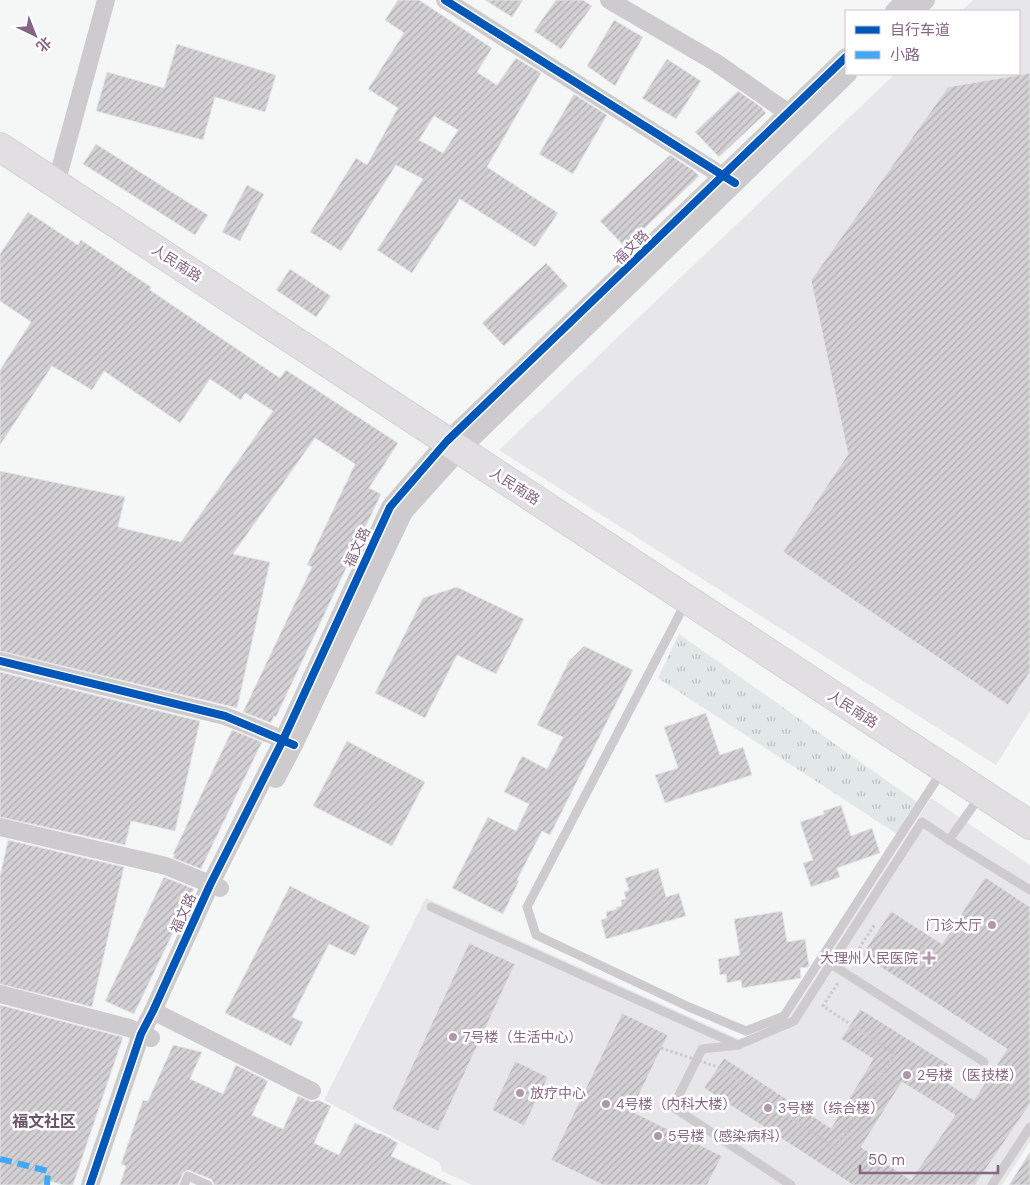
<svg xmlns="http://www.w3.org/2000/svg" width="1030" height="1185" viewBox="0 0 1030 1185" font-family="'DM Sans','Noto Sans SC',sans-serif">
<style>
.built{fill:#e7e6e9}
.park{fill:url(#park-tufts)}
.building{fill:url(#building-hatch);stroke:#e5e6e6;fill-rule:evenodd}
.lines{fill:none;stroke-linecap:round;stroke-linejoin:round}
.primary-casing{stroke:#d5d3d4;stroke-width:30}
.path{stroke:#cac8ca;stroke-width:3;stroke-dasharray:2.5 2.5;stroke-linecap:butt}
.lane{stroke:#cdcbcd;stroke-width:9}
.street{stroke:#cdcbcd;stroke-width:18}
.primary{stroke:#e1dfe1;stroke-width:28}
.path-bridge{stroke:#cac8ca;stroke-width:3;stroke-dasharray:2.5 2.5;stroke-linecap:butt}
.quiet{stroke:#3fa9f5;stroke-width:6;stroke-dasharray:12 6;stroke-linecap:butt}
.cycleway-casing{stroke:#fff;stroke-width:11}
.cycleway{stroke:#0057b8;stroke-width:8}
.poi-dot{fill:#ae98ac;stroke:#fff;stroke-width:2}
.labels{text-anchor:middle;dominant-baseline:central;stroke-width:5;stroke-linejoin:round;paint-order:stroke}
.street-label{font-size:14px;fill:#876584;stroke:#fff}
.poi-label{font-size:14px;fill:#876584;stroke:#fff;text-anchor:start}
.quarter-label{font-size:16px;font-weight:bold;fill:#6b5369;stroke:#fff}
</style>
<defs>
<pattern id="park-tufts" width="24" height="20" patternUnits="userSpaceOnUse" patternTransform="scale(1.25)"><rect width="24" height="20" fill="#e2e7e8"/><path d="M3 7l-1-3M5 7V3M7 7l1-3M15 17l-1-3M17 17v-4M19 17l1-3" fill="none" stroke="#bdbfc2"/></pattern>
<pattern id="building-hatch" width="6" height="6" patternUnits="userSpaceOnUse" patternTransform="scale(1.25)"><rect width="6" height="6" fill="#d3d1d3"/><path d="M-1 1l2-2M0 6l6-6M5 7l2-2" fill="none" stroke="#b1adb1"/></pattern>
</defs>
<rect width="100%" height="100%" fill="#f5f6f6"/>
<g class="built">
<polygon points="973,0 1030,0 1030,711 996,765 499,450 895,74 1019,74 1019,11 961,11"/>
<polygon points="931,798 1030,865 1030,1142 1002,1185 472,1185 442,1171 440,1163 324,1100 426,898 741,1040 788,1019"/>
</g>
<polygon class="park" points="679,634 917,802 897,834 658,678"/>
<g class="building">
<path d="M398 0H419L492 48 477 72 497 85 516 58 541 73 487 167 558 213 535 247 460 199 412 273 377 250 423 179 396 165 341 251 310 232 356 158 367 165 398 108 368 89 404 33 385 20ZM434 116 458 130 443 153 419 140Z"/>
<polygon points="485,0 523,0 512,17"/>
<polygon points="556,0 583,0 592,6 561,49 534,31"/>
<polygon points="614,20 643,37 615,86 587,66"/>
<polygon points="177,44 276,75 265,112 215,97 203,140 96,111 107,72 164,88"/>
<polygon points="667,59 701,81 676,119 642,98"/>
<polygon points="1030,73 1030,672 1008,705 783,552 848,454 811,280 948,87"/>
<polygon points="738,91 761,107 766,113 719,157 695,132"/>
<polygon points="574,94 607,115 573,174 539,154"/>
<polygon points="96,144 208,215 195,235 83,164"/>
<polygon points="670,155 693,170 699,176 625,247 600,221"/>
<polygon points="247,185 264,194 240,241 222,232"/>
<polygon points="28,212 78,245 81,240 151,287 150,290 280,378 286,370 398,443 369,488 381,494 276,717 274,716 271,723 243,712 312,567 307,565 355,464 315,438 233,554 270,562 237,708 0,651 0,471 125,497 118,527 181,542 273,411 245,393 241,400 210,379 180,423 104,371 92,390 52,366 0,445 0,370 31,322 0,301 0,254"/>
<polygon points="546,263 568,286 504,346 482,323"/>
<polygon points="290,269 331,296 316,317 276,290"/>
<polygon points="457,587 524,619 496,674 457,655 425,718 375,693 423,598"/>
<polygon points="584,646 633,670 550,835 542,831 517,880 519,881 503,914 452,888 488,817 516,831 529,804 504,792 522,756 547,769 563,737 537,725 569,661"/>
<polygon points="0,672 200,721 175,831 131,821 125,845 0,817"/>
<polygon points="706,713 720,755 743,747 752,775 665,803 655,775 678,768 664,727"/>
<polygon points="232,730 262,742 201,869 173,858 175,854 173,854"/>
<polygon points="347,741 425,782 392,846 313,806"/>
<polygon points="841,805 851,836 872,828 880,853 837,868 840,877 811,887 803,863 813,860 800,822 824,814 823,811"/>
<polygon points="8,840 124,867 92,1007 0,984 0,876"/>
<polygon points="658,868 666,897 679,893 686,916 606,939 601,920 607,918 606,912 617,909 616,907 622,906 621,900 626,899 624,892 629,890 625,878"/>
<polygon points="164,877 194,889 134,1014 105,1001"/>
<path d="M985 877 1030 907V1104L975 1185H853L704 1088 724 1058 831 1128 873 1059 841 1039 860 1009 955 1068 946 1082 974 1100 1007 1049 862 955 891 911 942 944ZM902 1082 955 1115 911 1180 861 1147Z"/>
<polygon points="290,886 370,926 355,956 329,944 292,1017 303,1022 291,1046 225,1013"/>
<polygon points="782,911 787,942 805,939 809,966 808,967 800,968 801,978 742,988 741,980 727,983 726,974 720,975 718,959 740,955 734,919"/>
<polygon points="469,943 515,964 438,1131 392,1109"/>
<polygon points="0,1005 123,1037 73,1185 63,1185 46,1180 45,1185 0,1185"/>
<polygon points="622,1013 668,1035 631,1111 722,1156 707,1185 603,1185 551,1160"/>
<polygon points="173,1045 202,1052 190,1079 223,1094 236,1065 268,1081 252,1115 283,1129 298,1096 312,1102 318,1100 331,1106 314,1143 339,1155 355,1123 379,1134 380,1133 398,1143 391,1156 452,1185 214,1185 213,1182 211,1179 188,1170 183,1173 178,1185 120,1185 126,1166 121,1164 143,1100 148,1101"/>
<polygon points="515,1061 548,1077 524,1126 492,1110"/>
<polygon points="1030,1152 1030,1185 1009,1185"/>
</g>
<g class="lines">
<defs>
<polyline id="primary" points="0,147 1030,825"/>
</defs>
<use href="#primary" class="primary-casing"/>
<g class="path">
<polyline points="851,961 875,924"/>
<polyline points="718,1067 835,1148 844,1136 895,1054 823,1006 838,983"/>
</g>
<g class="lane">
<polyline points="686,602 527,907 536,935 689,1007 746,1031 784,1016 942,771"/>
<polyline points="949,840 981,795"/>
<polyline points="431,907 738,1045"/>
<polyline points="831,964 984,1062"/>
<polyline points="184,1185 188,1176 208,1185"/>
<polyline points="791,1185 673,1107 702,1049 738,1045 794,1021 922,822 949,840 1030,890"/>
<polyline points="992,1185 1030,1127"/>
</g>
<g class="street">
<polyline points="445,0 732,182"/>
<polyline points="609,0 715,62 797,119"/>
<polyline points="894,11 906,0"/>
<polyline points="914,11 926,0"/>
<polyline points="56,184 106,0"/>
<polyline points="0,661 225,716 294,744"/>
<polyline points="276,779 294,745 404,512 460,450 848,74"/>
<polyline points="0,827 166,866 220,888"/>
<polyline points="0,994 129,1028 151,1038"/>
<polyline points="153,1011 312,1091"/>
<polyline points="90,1185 141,1034 153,1011 210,885 283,740 390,507 447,441 846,57"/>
</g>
<use href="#primary" class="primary"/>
<polyline class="path-bridge" points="661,1048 718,1067"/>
<polyline class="quiet" points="0,1159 48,1171 47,1185"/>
<defs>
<g id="cycleway">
<polyline points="445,0 735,183"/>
<polyline points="0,661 225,716 294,745"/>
<polyline points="90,1185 141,1034 153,1011 210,885 283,740 390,507 447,441 846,57"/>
</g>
</defs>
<use href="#cycleway" class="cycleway-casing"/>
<use href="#cycleway" class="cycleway"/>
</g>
<g class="poi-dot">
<circle cx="992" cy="925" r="5"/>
<path d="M926.5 950.5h5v5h5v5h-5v5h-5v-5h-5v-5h5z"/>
<circle cx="453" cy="1037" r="5"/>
<circle cx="907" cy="1075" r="5"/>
<circle cx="520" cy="1093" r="5"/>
<circle cx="606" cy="1104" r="5"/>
<circle cx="768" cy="1108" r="5"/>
<circle cx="658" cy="1136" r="5"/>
</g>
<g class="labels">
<g class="street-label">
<text transform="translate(631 247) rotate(-44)">福文路</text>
<text transform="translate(177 263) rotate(33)">人民南路</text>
<text transform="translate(515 486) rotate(33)">人民南路</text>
<text transform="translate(357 547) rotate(-65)">福文路</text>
<text transform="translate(853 709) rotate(33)">人民南路</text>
<text transform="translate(183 913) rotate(-66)">福文路</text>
</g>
<g class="poi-label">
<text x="982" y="925" text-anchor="end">门诊大厅</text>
<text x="918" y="958" text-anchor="end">大理州人民医院</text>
<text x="463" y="1037">7号楼（生活中心）</text>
<text x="917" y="1075">2号楼（医技楼）</text>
<text x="530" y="1093">放疗中心</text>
<text x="616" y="1104">4号楼（内科大楼）</text>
<text x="778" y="1108">3号楼（综合楼）</text>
<text x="668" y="1136">5号楼（感染病科）</text>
</g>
<g class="quarter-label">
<text x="44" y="1121">福文社区</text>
</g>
</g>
<rect x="845" y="10" width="175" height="65" fill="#ffffff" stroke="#cfc1ce"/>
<rect x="855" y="26" width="25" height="8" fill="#0057b8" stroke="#cfc1ce"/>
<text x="890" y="35" font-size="15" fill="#876584">自行车道</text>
<rect x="855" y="51" width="25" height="8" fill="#3fa9f5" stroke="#cfc1ce"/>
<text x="890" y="60" font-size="15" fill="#876584">小路</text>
<g transform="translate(35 35) rotate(137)" stroke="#ffffff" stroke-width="4" paint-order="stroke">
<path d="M0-4L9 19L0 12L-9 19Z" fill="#876584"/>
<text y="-8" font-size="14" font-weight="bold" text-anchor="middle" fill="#876584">北</text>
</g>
<path d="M860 1165v8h138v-8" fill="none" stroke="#876584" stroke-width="2.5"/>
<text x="868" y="1165" font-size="15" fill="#876584" stroke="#ffffff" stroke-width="4" paint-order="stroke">50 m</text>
</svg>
